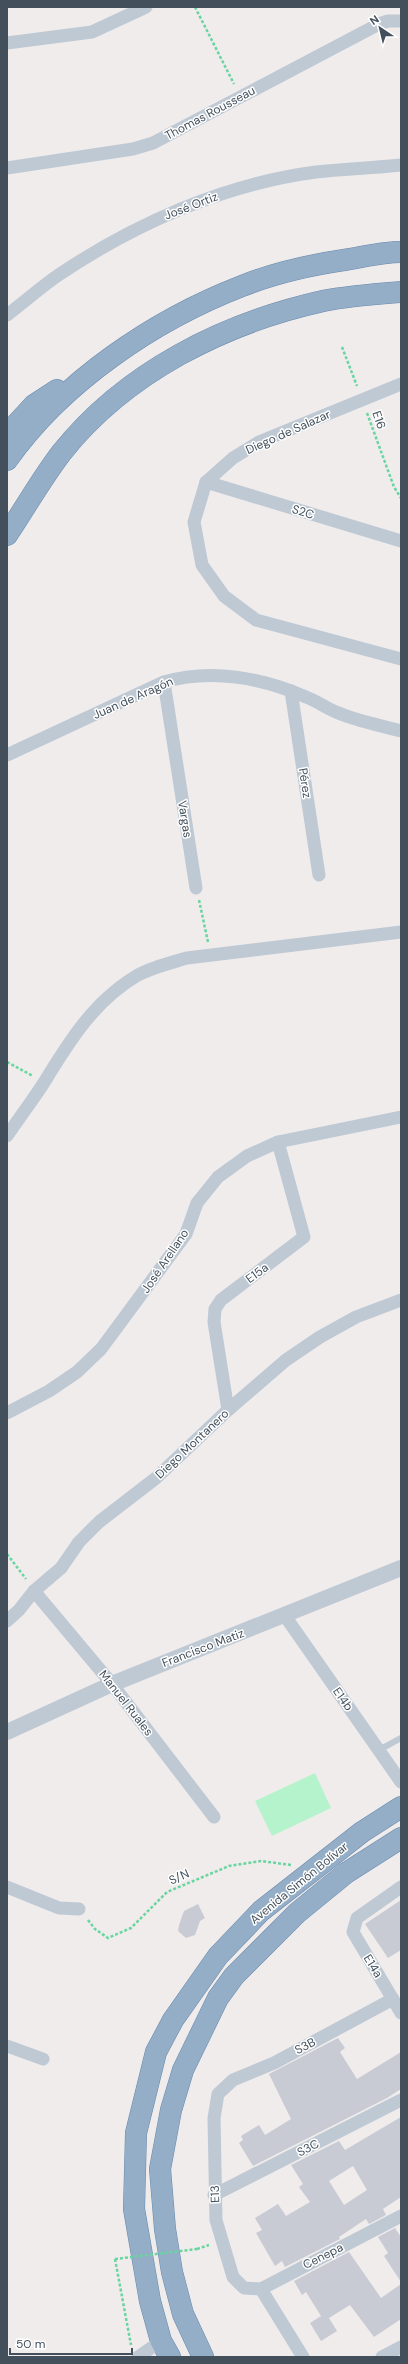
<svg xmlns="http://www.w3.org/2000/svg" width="408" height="2364" viewBox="0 0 408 2364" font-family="'DM Sans',sans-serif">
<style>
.green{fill:#b5f3cd}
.building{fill:#c8cbd3;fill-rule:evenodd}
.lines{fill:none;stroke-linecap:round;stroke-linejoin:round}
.trunk-casing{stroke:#698aad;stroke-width:22}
.path{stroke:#69d5a0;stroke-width:2.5;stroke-dasharray:3 2;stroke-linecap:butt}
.service{stroke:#bec9d4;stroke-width:6}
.minor{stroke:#bec9d4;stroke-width:13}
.tertiary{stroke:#bec9d4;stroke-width:16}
.trunk{stroke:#94aec8;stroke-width:21}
.path-bridge{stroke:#69d5a0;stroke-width:2.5;stroke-dasharray:3 2;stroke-linecap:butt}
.labels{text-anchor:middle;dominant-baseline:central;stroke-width:3;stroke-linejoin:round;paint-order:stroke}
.street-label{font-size:12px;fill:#43505c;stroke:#fff}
</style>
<rect width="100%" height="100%" fill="#f0ecec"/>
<polygon class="green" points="315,1773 331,1808 272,1836 255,1801"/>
<g class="building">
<polygon points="401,1900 401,1950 388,1958 365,1924"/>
<polygon points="198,1904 205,1918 200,1921 195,1935 186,1938 178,1931 179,1925 184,1911"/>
<polygon points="338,2038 345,2048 340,2052 357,2079 401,2052 401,2089 387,2098 253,2166 239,2143 243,2140 241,2136 259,2125 265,2135 291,2119 269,2074"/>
<path d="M401 2117V2197L383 2209 386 2215 369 2224 366 2219 339 2237 340 2239 285 2267 282 2261 275 2266 256 2233 262 2230 255 2218 278 2204 286 2216 310 2202 299 2187 303 2184 291 2165 339 2141 345 2150ZM353 2166 367 2190 344 2205 329 2181Z"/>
<polygon points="395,2228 401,2237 401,2282 384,2256 388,2253 378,2237"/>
<polygon points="349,2252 381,2298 401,2284 401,2319 374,2337 350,2305 329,2318 337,2331 321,2341 310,2323 321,2316 306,2292 302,2295 294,2281"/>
</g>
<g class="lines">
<defs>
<g id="trunk">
<polyline points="7,434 34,405 57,390"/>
<path d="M7 460C62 382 154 320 242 286 274 273 310 265 344 260 363 257 382 252 401 252"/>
<path d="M7 535C25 508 42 478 62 452 126 372 224 323 323 301 348 296 375 294 401 292"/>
<polyline points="170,2357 161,2341 150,2301 134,2209 136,2133 156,2052 173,2020 218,1956 261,1911 362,1832 401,1807"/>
<polyline points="203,2357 183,2314 172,2272 165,2229 160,2169 171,2110 183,2070 218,1998 234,1976 297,1913 346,1873 401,1838"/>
</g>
</defs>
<use href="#trunk" class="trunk-casing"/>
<g class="path">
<polyline points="195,7 234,84"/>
<polyline points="342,347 357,386"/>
<polyline points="367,413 394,487 401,498"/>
<polyline points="199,900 208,942"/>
<polyline points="7,1062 33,1076"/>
<polyline points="7,1554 26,1579"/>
<polyline points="88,1920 95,1929 108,1938 131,1928 167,1892 229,1866 261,1861 291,1865"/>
<polyline points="197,2249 209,2245"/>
<polyline points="115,2259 131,2345"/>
</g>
<polyline class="service" points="379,1750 401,1738"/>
<g class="minor">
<polyline points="7,43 92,32 146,7"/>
<polyline points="7,168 133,149 153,143 379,24 388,21 401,21"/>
<path d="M7 315C24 302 40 288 57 276 134 224 224 184 316 172 344 169 373 168 401 165"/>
<polyline points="401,384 259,442 233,458 206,482 194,522 202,565 224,596 256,620 401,659"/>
<polyline points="206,482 401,541"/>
<polyline points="164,682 196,888"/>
<polyline points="291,691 319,875"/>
<path d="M7 755 164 682C211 668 262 678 306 697 317 701 326 708 336 712 357 721 379 725 401 731"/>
<path d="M7 1136C19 1118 33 1100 45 1081 70 1040 95 1000 138 975 153 967 170 963 187 958L401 932"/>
<polyline points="228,1410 214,1322 215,1309 221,1300 304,1237 278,1142"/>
<polyline points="7,1413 49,1391 77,1372 101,1349 186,1234 197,1203 218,1177 247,1156 278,1142 401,1117"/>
<polyline points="34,1591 112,1684 214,1817"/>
<polyline points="285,1616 401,1782"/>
<polyline points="7,1621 19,1610 34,1591 61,1568 79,1542 99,1522 156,1478 228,1410 286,1360 320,1337 356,1317 401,1300"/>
<polyline points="7,1887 59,1908 79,1909"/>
<polyline points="401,1887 357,1918 353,1932 401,2013"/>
<polyline points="393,1999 274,2063 233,2080 218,2094 214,2118 216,2220 233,2277 244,2288 261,2289 401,2216"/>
<polyline points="7,2046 43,2059"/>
<polyline points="214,2195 401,2100"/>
<polyline points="261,2289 303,2357"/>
<polyline points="138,2357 161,2341"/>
<polyline points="382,2357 401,2347"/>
</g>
<polyline class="tertiary" points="7,1732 112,1684 401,1568"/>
<use href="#trunk" class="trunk"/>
<polyline class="path-bridge" points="115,2259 197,2249"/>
</g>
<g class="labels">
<g class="street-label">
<text transform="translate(210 113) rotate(-28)">Thomas Rousseau</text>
<text transform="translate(191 206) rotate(-21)">José Ortiz</text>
<text transform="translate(379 420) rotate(71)">E16</text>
<text transform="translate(288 432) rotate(-24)">Diego de Salazar</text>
<text transform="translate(303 512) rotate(17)">S2C</text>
<text transform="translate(133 698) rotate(-24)">Juan de Aragón</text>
<text transform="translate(305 783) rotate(81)">Pérez</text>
<text transform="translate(185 819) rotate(81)">Vargas</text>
<text transform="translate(165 1261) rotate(-56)">José Arellano</text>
<text transform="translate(257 1273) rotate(-36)">E15a</text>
<text transform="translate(192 1444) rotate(-43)">Diego Montanero</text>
<text transform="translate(203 1648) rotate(-21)">Francisco Matiz</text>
<text transform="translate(343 1699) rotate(55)">E14b</text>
<text transform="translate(126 1703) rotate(52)">Manuel Ruales</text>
<text transform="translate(179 1877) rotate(-24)">S/N</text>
<text transform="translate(299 1883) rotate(-39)">Avenida Simón Bolívar</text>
<text transform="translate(373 1966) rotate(58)">E14a</text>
<text transform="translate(305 2046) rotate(-28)">S3B</text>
<text transform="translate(308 2148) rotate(-27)">S3C</text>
<text transform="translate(215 2194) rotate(-92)">E13</text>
<text transform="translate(323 2256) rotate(-27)">Cenepa</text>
</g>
</g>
<rect width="408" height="2364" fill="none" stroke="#43505c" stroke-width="16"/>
<g transform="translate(380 28) rotate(325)" stroke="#ffffff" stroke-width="3" paint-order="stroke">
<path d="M0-3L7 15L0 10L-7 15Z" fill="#43505c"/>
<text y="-6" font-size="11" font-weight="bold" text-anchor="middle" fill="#43505c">N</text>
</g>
<path d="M10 2348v6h122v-6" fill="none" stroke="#43505c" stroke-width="2"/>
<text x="16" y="2348" font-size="12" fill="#43505c" stroke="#ffffff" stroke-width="3" paint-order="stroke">50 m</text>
</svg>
